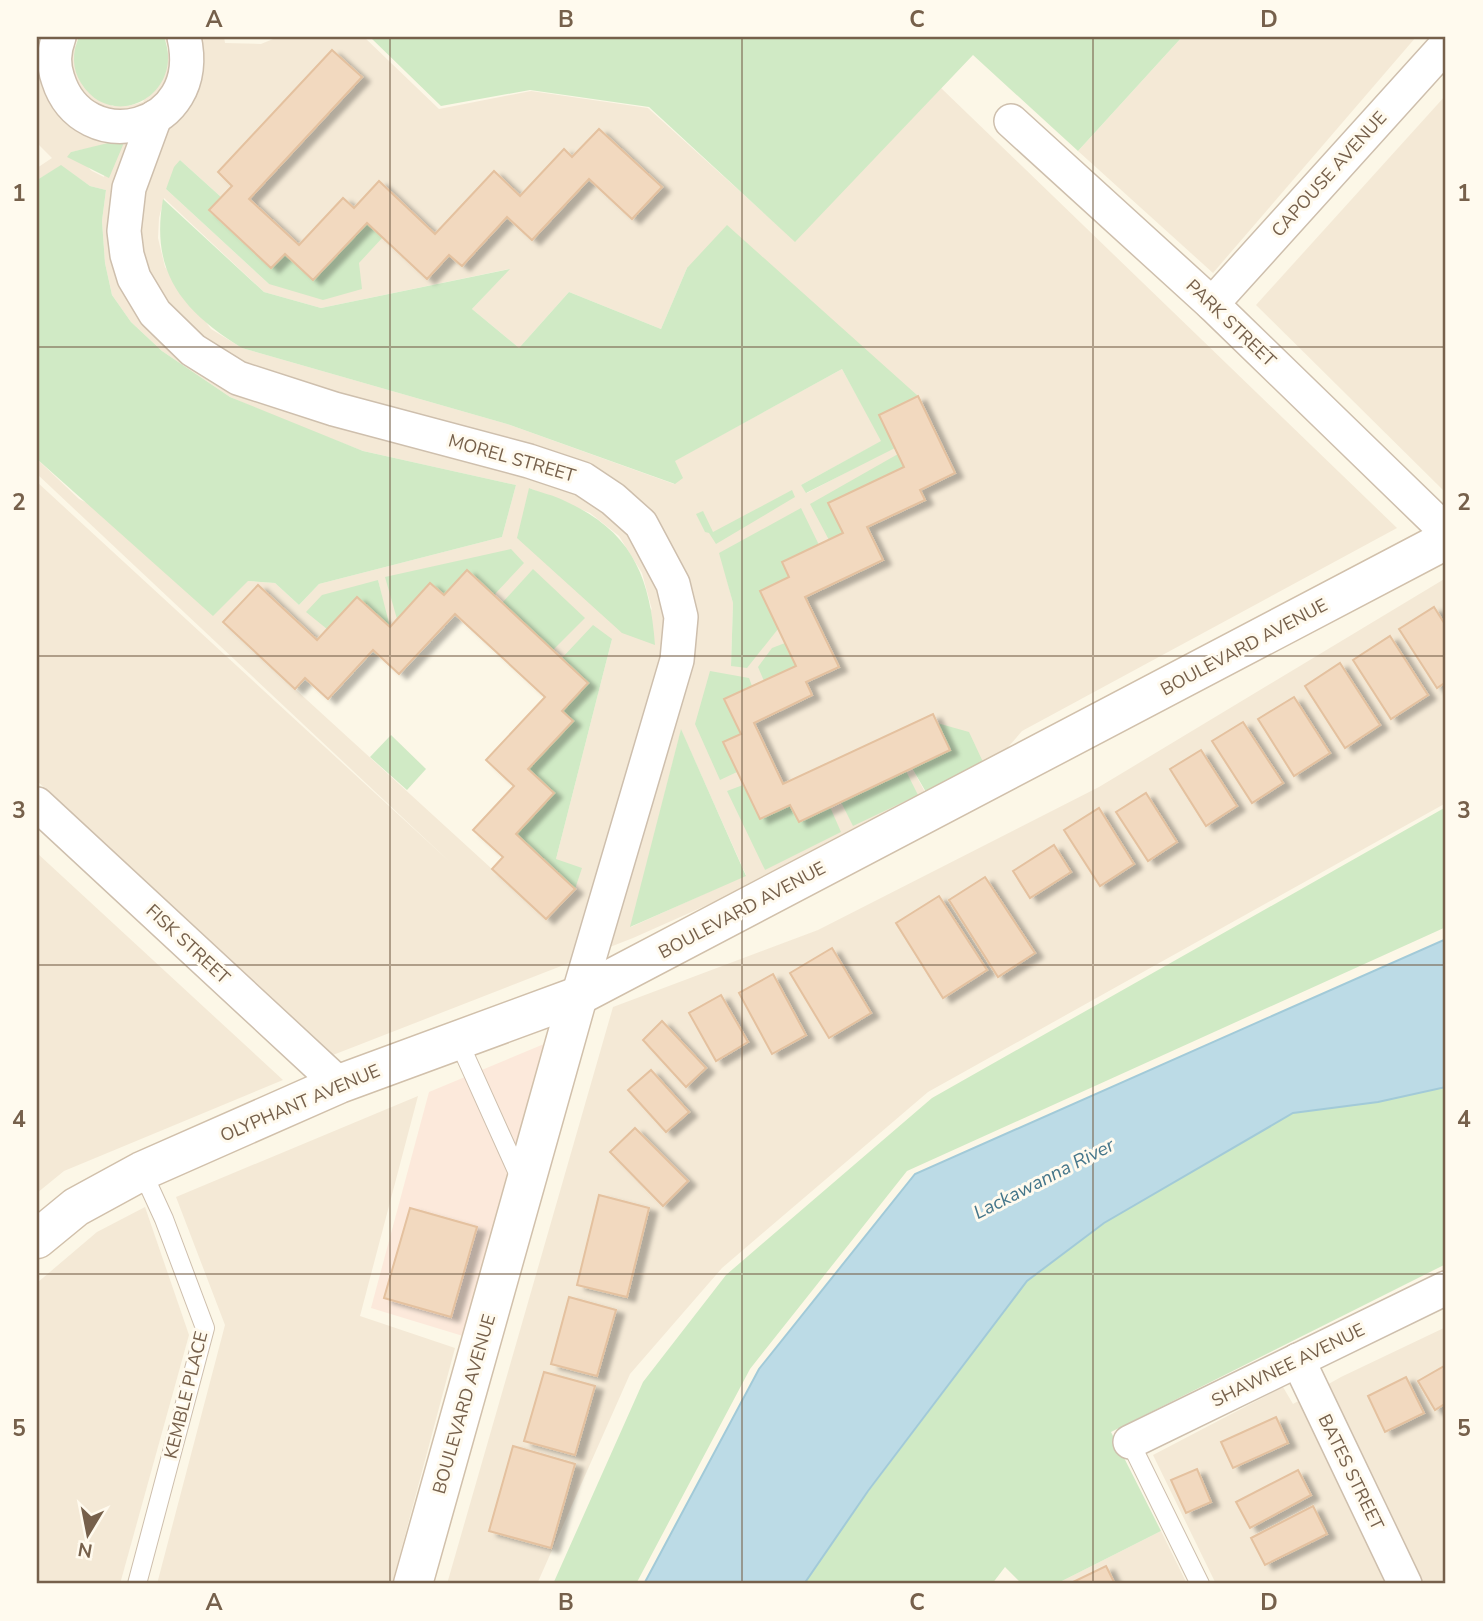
<svg xmlns="http://www.w3.org/2000/svg" width="1483" height="1621" viewBox="0 0 1483 1621" font-family="'Nunito Sans',sans-serif">
<style>
.residential{fill:#f4e9d6;fill-rule:evenodd}
.commercial{fill:#fce9db}
.green{fill:#d0eac5}
.water{fill:#bcdbe6;stroke:#a2cad8;stroke-width:2}
.building{fill:#f2d9bf;stroke:#e4c19f;stroke-width:2;filter:url(#shadow)}
.lines{fill:none;stroke-linecap:round;stroke-linejoin:round}
.lane-casing{stroke:#cebfad;stroke-width:20}
.street-casing{stroke:#cebfad;stroke-width:36}
.secondary-casing{stroke:#d1c0ab;stroke-width:41}
.lane{stroke:#fff;stroke-width:18}
.street{stroke:#fff;stroke-width:33}
.secondary{stroke:#fff;stroke-width:38}
.grid{fill:none;stroke:#76604b;stroke-width:2;stroke-opacity:0.55}
.labels{text-anchor:middle;dominant-baseline:central;stroke-width:6;stroke-linejoin:round;paint-order:stroke}
.street-label{font-size:18px;fill:#76604b;stroke:#fffaee}
.water-label{font-size:19px;font-style:italic;fill:#45768a;stroke:#fffaee}
.neatline{fill:none;stroke:#76604b;stroke-width:2.5}
.grid-label{font-size:23px;text-anchor:middle;font-weight:bold;fill:#76604b}
</style>
<defs>
<filter id="shadow"><feDropShadow dx="8" dy="4.5" stdDeviation="2" flood-color="#0004"/></filter>
</defs>
<rect width="100%" height="100%" fill="#fcf7e7"/>
<g class="residential">
<path d="M37 37H79L75 45 112 106H128L143 102 169 49 164 37H224L225 43 261 44 278 37H364L439 109 531 91 648 108 795 241 941 88 1397 528 1022 731 990 768 768 878 633 938 333 1055 37 781V482L451 863 37 474V459L79 499 248 581 275 583 299 605 319 584 502 537 516 485 363 451 286 421 230 397 162 351 131 322 112 295 105 263 102 221 106 190 90 186 61 166 37 180V168L52 158 37 143ZM113 140 104 177 92 171 71 152 108 144ZM180 160 221 197 209 210 271 268 313 280 269 284 166 189ZM164 198 264 292 321 308 509 269 472 309 519 348 569 292 661 329 687 268 918 396 879 415 894 447 807 493 801 485 882 441 842 369 674 461V484L507 424 242 348 211 329 165 267 158 238 159 218ZM898 455 903 467 828 503ZM529 488 590 513 619 536 642 573 652 610ZM720 553 760 591 731 665 733 603ZM524 563 467 570 444 595 430 583 398 618 386 578ZM378 580 388 625 357 597ZM455 614 545 697 486 760 514 786 473 830 503 857 492 869 295 689 306 678 328 699 373 651 399 674ZM612 639 556 859 516 834 554 793 562 711 588 683ZM681 730 746 875 631 927ZM950 750 925 792 912 768ZM743 785 760 819 791 805 799 822 765 870Z"/>
<polygon points="1182,37 1416,37 1213,273 1078,151"/>
<polygon points="1446,95 1446,493 1256,305"/>
<polygon points="1446,578 1446,803 928,1092 722,1268 630,1374 537,1584 447,1584 613,1007 818,930 1099,787"/>
<polygon points="37,853 283,1080 64,1171 37,1193"/>
<polygon points="418,1096 360,1316 455,1348 392,1584 157,1584 225,1325 176,1197"/>
<polygon points="145,1207 189,1335 120,1584 37,1584 37,1283 97,1232"/>
<polygon points="1446,1327 1446,1584 1216,1584 1153,1455 1283,1387 1293,1404 1341,1377"/>
<polygon points="1161,1531 1187,1584 1056,1584"/>
</g>
<polygon class="commercial" points="544,1044 463,1336 371,1308 429,1092"/>
<g class="green">
<path d="M79 37H164C186 94 113 134 81 83 72 69 72 52 79 37Z"/>
<polygon points="370,37 1182,37 1078,151 973,55 795,242 649,107 530,90 441,106"/>
<polygon points="113,140 122,140 123,145 109,178 67,157 71,152 108,143"/>
<polygon points="180,160 221,197 209,211 271,268 285,254 313,280 367,223 383,237 359,263 362,289 323,300 269,284 166,189 174,167"/>
<polygon points="61,165 90,186 106,190 102,221 105,263 112,295 131,322 162,351 230,397 363,451 516,485 502,537 319,584 299,605 275,583 248,581 213,616 37,459 37,180"/>
<path d="M163 199 264 292 321 308 510 269 472 309 519 348 569 292 661 329 687 268 727 225 918 396 879 415 895 448 806 493 801 485 881 441 842 369 675 461 683 478 675 484 507 424 242 348C182 311 150 272 163 199Z"/>
<polygon points="898,454 904,467 829,503 843,533 829,540 810,504"/>
<path d="M529 488C541 493 554 495 565 501 631 531 650 575 655 645L622 633 517 538Z"/>
<polygon points="792,490 795,497 716,544 709,533 705,532 696,514 703,511 713,532"/>
<polygon points="801,508 819,545 789,577 760,591 778,629 747,668 731,666 733,603 719,553"/>
<polygon points="511,549 524,563 494,595 467,570 444,595 430,583 397,619 385,577"/>
<polygon points="533,569 585,618 553,650 502,603"/>
<polygon points="378,580 390,627 357,597 327,629 306,612 322,595"/>
<polygon points="593,625 612,639 556,859 582,868 575,889 516,834 554,793 528,769 562,711 588,683 562,658"/>
<polygon points="785,643 796,666 764,681 758,667 772,648"/>
<polygon points="710,671 749,678 752,686 725,699 741,734 723,743 737,772 720,780 695,724"/>
<polygon points="937,723 969,732 983,762 926,792 912,768 950,750"/>
<polygon points="681,729 746,876 630,927"/>
<polygon points="391,735 426,769 407,790 370,757"/>
<polygon points="906,771 918,795 853,826 841,802"/>
<polygon points="743,785 760,819 790,805 799,822 830,807 841,832 765,870 727,791"/>
<polygon points="1446,807 1446,927 907,1171 750,1369 636,1584 553,1584 643,1382 726,1275 932,1098"/>
<polygon points="1446,1087 1446,1264 1111,1432 1161,1531 1056,1584 1022,1584 1005,1567 992,1584 804,1584 865,1496 1027,1281 1104,1223 1293,1113 1378,1102"/>
</g>
<polygon class="water" points="1446,939 1446,1087 1378,1102 1293,1113 1104,1223 1027,1281 868,1491 804,1584 644,1584 759,1369 915,1174"/>
<g class="building">
<polygon points="332,50 362,77 249,199 299,245 343,198 354,208 379,181 435,234 494,171 520,196 564,149 572,157 599,129 662,187 632,219 589,179 532,240 507,217 462,266 449,255 427,279 367,223 313,280 285,254 271,268 209,210 232,186 218,172"/>
<polygon points="918,396 955,473 920,490 925,500 867,527 883,560 805,597 839,667 806,682 812,695 754,723 783,784 933,714 950,750 799,822 790,805 760,819 723,742 741,734 724,699 796,666 760,591 789,577 782,562 843,533 828,503 904,467 879,415"/>
<polygon points="467,570 588,683 562,711 573,721 528,769 554,793 516,834 575,889 546,919 492,869 503,857 473,830 514,786 486,760 545,697 455,614 399,674 373,650 328,699 305,678 295,689 223,622 258,585 317,640 357,597 390,627 430,583 444,595"/>
<polygon points="1434,607 1446,626 1446,682 1437,688 1399,629"/>
<polygon points="1390,636 1428,695 1391,719 1353,660"/>
<polygon points="1340,663 1380,725 1345,748 1305,686"/>
<polygon points="1294,697 1330,753 1294,776 1258,719"/>
<polygon points="1243,722 1283,783 1252,803 1212,741"/>
<polygon points="1201,750 1237,806 1206,826 1170,769"/>
<polygon points="1146,793 1177,842 1148,861 1116,812"/>
<polygon points="1099,808 1134,864 1100,886 1064,830"/>
<polygon points="1054,845 1071,872 1030,898 1013,871"/>
<polygon points="985,877 1035,953 998,977 949,900"/>
<polygon points="939,896 987,970 943,998 896,923"/>
<polygon points="832,948 871,1013 829,1038 790,973"/>
<polygon points="773,974 806,1035 772,1054 739,993"/>
<polygon points="721,995 748,1042 716,1061 689,1013"/>
<polygon points="662,1021 706,1068 686,1087 643,1040"/>
<polygon points="651,1070 689,1112 666,1132 628,1090"/>
<polygon points="635,1128 688,1181 663,1206 610,1152"/>
<polygon points="599,1195 649,1208 627,1297 577,1285"/>
<polygon points="410,1208 477,1227 451,1317 384,1298"/>
<polygon points="569,1297 616,1310 597,1376 551,1364"/>
<polygon points="1446,1365 1446,1403 1435,1410 1418,1381"/>
<polygon points="544,1372 595,1386 575,1455 524,1441"/>
<polygon points="1406,1377 1424,1413 1385,1432 1368,1396"/>
<polygon points="1276,1417 1288,1443 1233,1468 1221,1442"/>
<polygon points="513,1446 575,1464 551,1548 489,1531"/>
<polygon points="1197,1469 1211,1502 1186,1513 1171,1480"/>
<polygon points="1298,1470 1311,1495 1250,1528 1236,1502"/>
<polygon points="1313,1506 1327,1534 1265,1565 1251,1538"/>
<polygon points="1106,1566 1115,1584 1069,1584"/>
</g>
<g class="lines">
<defs>
<g id="lane">
<polyline points="458,1040 522,1182"/>
<polyline points="1130,1442 1200,1584"/>
<polyline points="137,1584 205,1328 164,1219 142,1171"/>
</g>
<g id="street">
<path d="M59 37C54 50 53 65 58 79 83 159 206 133 184 37"/>
<polyline points="155,117 129,188 124,231 127,255 134,278 155,313 193,350 238,378 334,409 529,461 583,479 613,499 641,524 673,584 681,617 677,660 578,996"/>
<polyline points="1011,121 1212,304 1446,531"/>
<polyline points="1212,304 1446,45"/>
<polyline points="37,804 339,1084"/>
<polyline points="1298,1360 1405,1584"/>
<polyline points="1130,1442 1446,1288"/>
</g>
<g id="secondary">
<polyline points="37,1239 76,1207 142,1171 339,1084 578,996 1446,540"/>
<polyline points="413,1584 578,996"/>
</g>
</defs>
<use href="#lane" class="lane-casing"/>
<use href="#street" class="street-casing"/>
<use href="#secondary" class="secondary-casing"/>
<use href="#lane" class="lane"/>
<use href="#street" class="street"/>
<use href="#secondary" class="secondary"/>
</g>
<path class="grid" d="M390 37V1584M742 37V1584M1093 37V1584M37 347H1446M37 656H1446M37 965H1446M37 1274H1446"/>
<g class="labels">
<g class="street-label">
<text transform="translate(1329 174) rotate(-48)">CAPOUSE AVENUE</text>
<text transform="translate(1231 323) rotate(44)">PARK STREET</text>
<text transform="translate(512 458) rotate(16)">MOREL STREET</text>
<text transform="translate(1244 647) rotate(-28)">BOULEVARD AVENUE</text>
<text transform="translate(742 910) rotate(-28)">BOULEVARD AVENUE</text>
<text transform="translate(188 944) rotate(43)">FISK STREET</text>
<text transform="translate(300 1103) rotate(-23)">OLYPHANT AVENUE</text>
<text transform="translate(1288 1365) rotate(-26)">SHAWNEE AVENUE</text>
<text transform="translate(186 1395) rotate(-76)">KEMBLE PLACE</text>
<text transform="translate(464 1404) rotate(-74)">BOULEVARD AVENUE</text>
<text transform="translate(1351 1472) rotate(64)">BATES STREET</text>
</g>
<g class="water-label">
<text transform="translate(1044 1179) rotate(-27)">Lackawanna River</text>
</g>
</g>
<rect width="1483" height="1621" fill="none" stroke="#fffaee" stroke-width="77"/>
<g transform="translate(88 1534) rotate(190)" stroke="#fffaee" stroke-width="5" paint-order="stroke">
<path d="M0-5L12 26L0 18L-12 26Z" fill="#76604b"/>
<text y="-10" font-size="19" font-weight="bold" text-anchor="middle" fill="#76604b">N</text>
</g>
<rect x="38" y="38" width="1406" height="1544" class="neatline"/>
<g class="grid-label">
<text x="214" y="27">A</text>
<text x="566" y="27">B</text>
<text x="917" y="27">C</text>
<text x="1269" y="27">D</text>
<text x="19" y="201">1</text>
<text x="1464" y="201">1</text>
<text x="19" y="510">2</text>
<text x="1464" y="510">2</text>
<text x="19" y="818">3</text>
<text x="1464" y="818">3</text>
<text x="19" y="1127">4</text>
<text x="1464" y="1127">4</text>
<text x="19" y="1436">5</text>
<text x="1464" y="1436">5</text>
<text x="214" y="1610">A</text>
<text x="566" y="1610">B</text>
<text x="917" y="1610">C</text>
<text x="1269" y="1610">D</text>
</g>
</svg>
